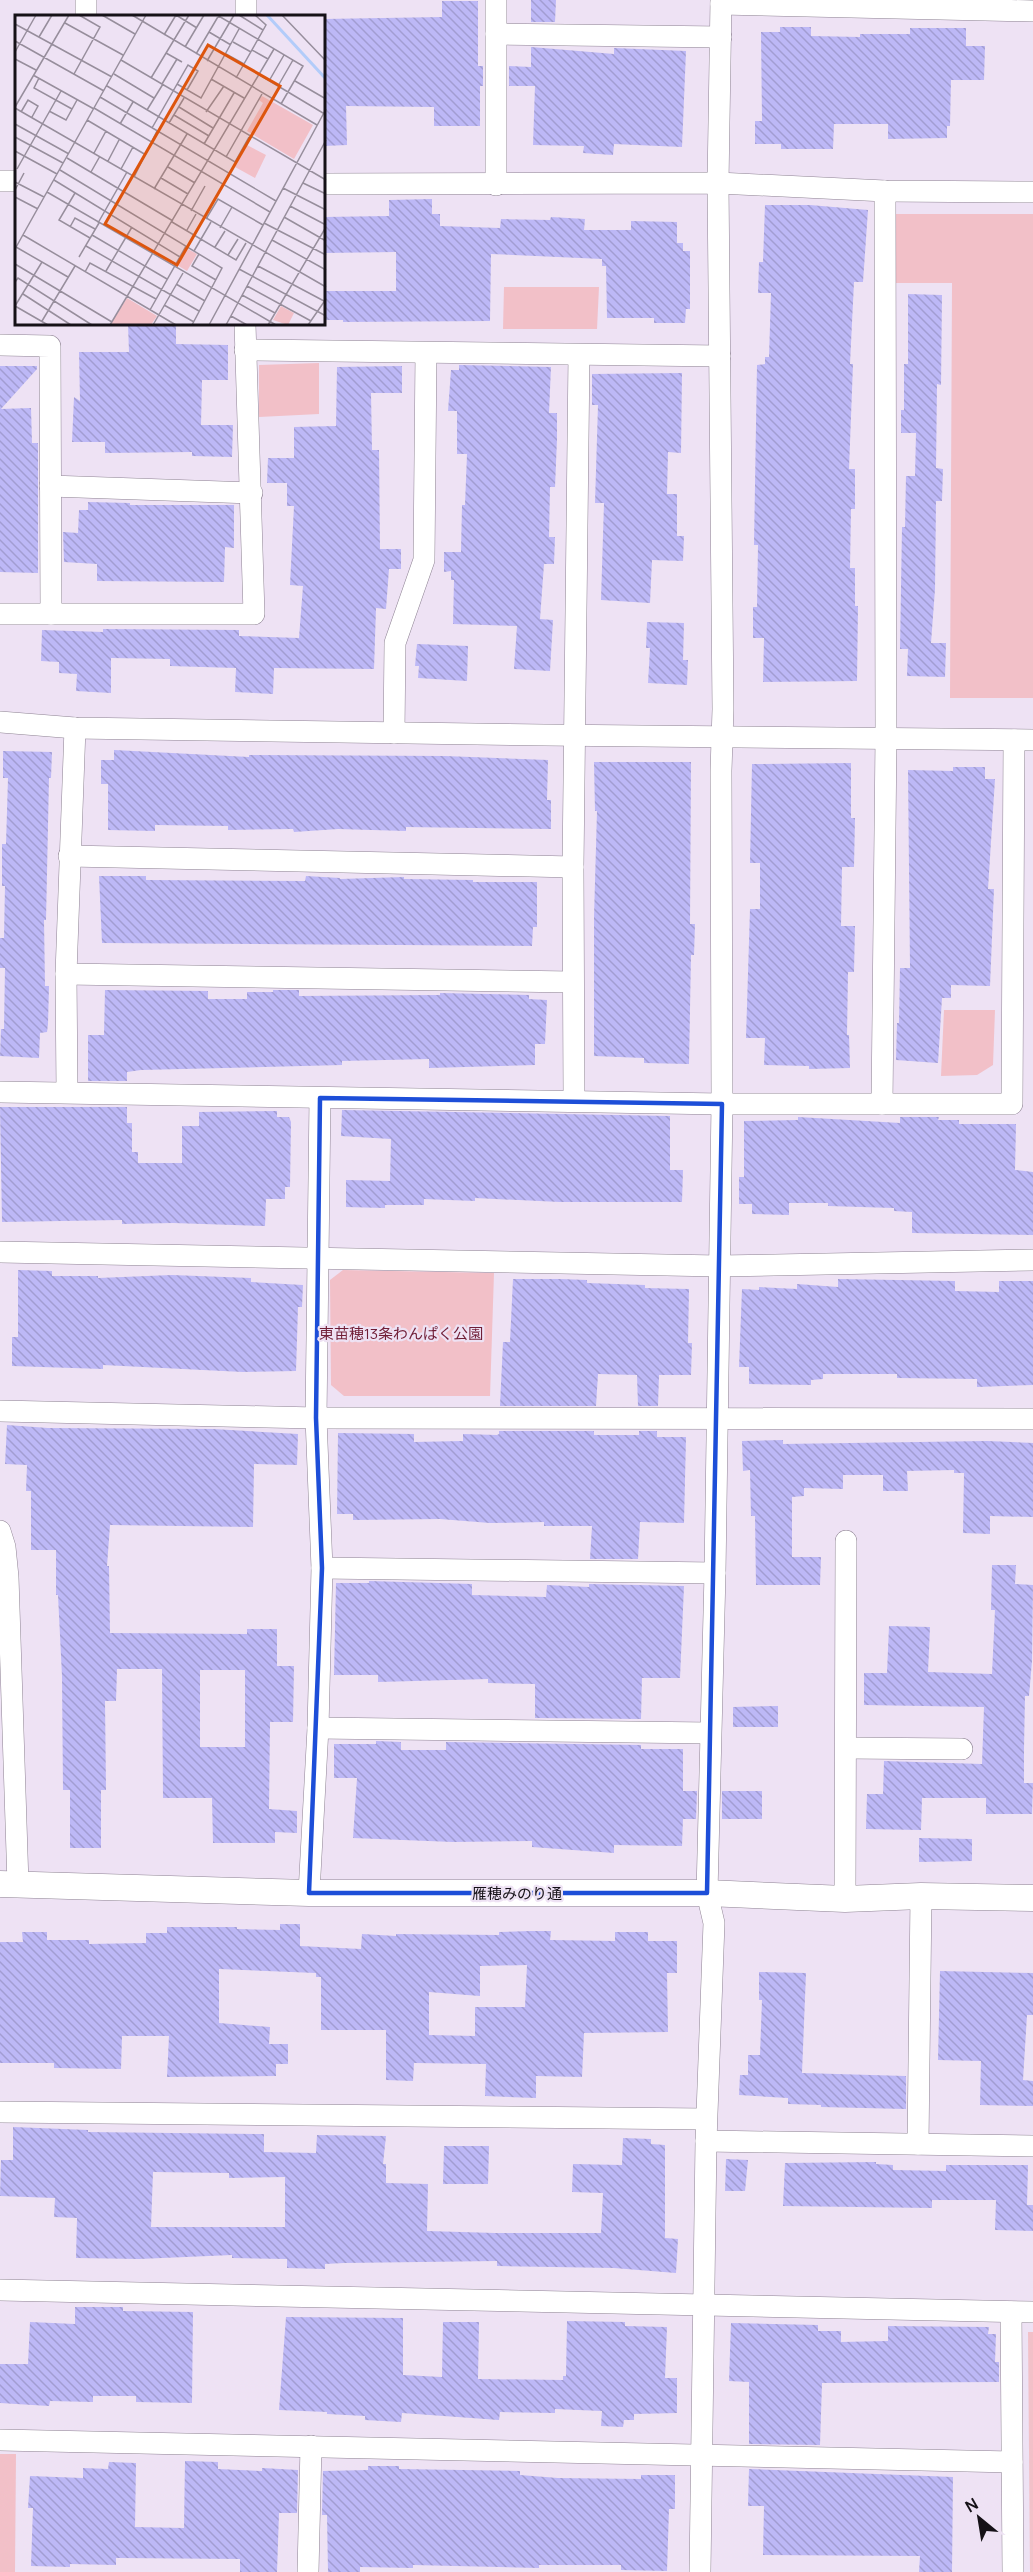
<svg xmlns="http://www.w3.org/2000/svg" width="1033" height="2572" viewBox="0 0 1033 2572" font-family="Manrope,'Noto Sans JP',sans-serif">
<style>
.green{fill:#f2c0c8}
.building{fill:url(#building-back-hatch);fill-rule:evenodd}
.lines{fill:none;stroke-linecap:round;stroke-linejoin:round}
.minor-casing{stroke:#8e8393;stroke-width:22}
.tertiary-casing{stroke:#8e8393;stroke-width:27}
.minor{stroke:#fff;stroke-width:21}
.tertiary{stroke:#fff;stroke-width:26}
.marked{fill:none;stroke:#1d4ed8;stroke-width:4.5;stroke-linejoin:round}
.labels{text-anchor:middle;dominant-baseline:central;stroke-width:4.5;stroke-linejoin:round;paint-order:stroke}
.park-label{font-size:15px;fill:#701d36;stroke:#eee2f4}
.street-label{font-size:15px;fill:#151117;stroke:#eee2f4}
.inset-river{fill:none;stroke:#b2ccfa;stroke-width:3}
.inset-road{fill:none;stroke:#978e9c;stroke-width:1.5}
.view{fill:#dd550d;fill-opacity:0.15;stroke:#dd550d;stroke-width:3}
.inset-edge{fill:none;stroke:#151117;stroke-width:3}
</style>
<defs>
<pattern id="building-back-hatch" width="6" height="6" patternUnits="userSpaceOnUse" patternTransform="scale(1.5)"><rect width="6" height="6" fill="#bdb8f6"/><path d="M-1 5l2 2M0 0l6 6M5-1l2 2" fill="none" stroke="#a29dd2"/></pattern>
</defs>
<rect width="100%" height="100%" fill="#eee2f4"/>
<g class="green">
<polygon points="895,214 1033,214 1033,698 950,698 952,283 895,283"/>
<polygon points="504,287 599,287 597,329 503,329"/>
<polygon points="319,363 319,414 259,417 259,365"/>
<polygon points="944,1010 995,1010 993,1065 977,1075 941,1076"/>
<polygon points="343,1270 494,1273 490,1396 344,1396 331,1385 330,1280"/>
<polygon points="1028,2332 1033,2332 1033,2572 1030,2572"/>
<polygon points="0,2454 16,2454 15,2572 0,2572"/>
</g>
<g class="building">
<polygon points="531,0 556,0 555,22 531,22"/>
<polygon points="442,1 478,1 478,66 483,66 483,86 480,86 480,126 434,126 434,107 346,106 347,145 324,146 324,19 442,17"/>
<polygon points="780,27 811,27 811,36 860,37 860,34 910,34 910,28 966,28 966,46 985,46 984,80 951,80 950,126 947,126 947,138 888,139 888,124 834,124 833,149 781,149 781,144 755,144 755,121 762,121 761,32 780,32"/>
<polygon points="531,47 614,54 614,48 686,51 682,147 614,144 613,155 583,153 584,146 533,145 535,86 509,86 509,66 531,67"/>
<polygon points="432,199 432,214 440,214 440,226 500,228 501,219 550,220 551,217 585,219 584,230 631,230 631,221 677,222 677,243 683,243 683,251 690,251 690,309 686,309 685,323 654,323 654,318 607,318 606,266 602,266 602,259 491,254 490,321 343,322 343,320 324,320 324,291 396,291 396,252 324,253 324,217 389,216 389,200"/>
<polygon points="765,205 810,205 868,210 863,282 854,282 850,364 853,364 849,469 855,469 855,509 851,509 850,568 855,568 855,606 858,606 857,681 763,682 764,638 753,638 753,607 757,607 758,545 754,545 757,365 765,364 765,357 769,357 771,293 758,293 759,262 763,262"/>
<polygon points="908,294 942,295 941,385 937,384 936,468 943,469 942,501 936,501 935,589 931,643 946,643 945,677 907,676 908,649 900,649 902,527 905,527 906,476 915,476 916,433 901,433 901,410 904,410 904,364 908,364"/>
<polygon points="128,324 176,324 176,344 228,345 228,380 202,380 201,425 233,425 232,457 192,456 192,452 105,453 105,442 72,442 74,397 80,401 79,352 129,352"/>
<polygon points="459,365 551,367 549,413 557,413 557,439 555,487 550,487 549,537 555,537 554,564 544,564 540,619 553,620 550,671 514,669 517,626 453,624 454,580 451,580 451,571 444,572 444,552 461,552 462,505 465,505 467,454 457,454 457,411 448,411 451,370 459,370"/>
<polygon points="0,366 37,366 37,369 1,409 31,408 32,443 38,443 38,573 0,572"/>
<polygon points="402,366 402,393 371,393 372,450 379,450 380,549 401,549 401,569 389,569 386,609 376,608 374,669 274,668 273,694 235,692 236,668 170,666 170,659 111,658 111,693 76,691 77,674 59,673 59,662 41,661 42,630 103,632 103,629 239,630 239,636 299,638 303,586 290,585 294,506 287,506 287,483 267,483 268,458 294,458 294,427 336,426 337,367"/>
<polygon points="682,373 681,453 668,452 667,494 677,494 677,536 684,536 683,561 652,560 650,603 601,600 604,503 595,503 598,405 592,405 592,374"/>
<polygon points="88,502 130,503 130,505 234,505 234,548 225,547 224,582 97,581 97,564 64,562 63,532 78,533 79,510 88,510"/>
<polygon points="647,622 684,623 683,660 688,660 687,685 648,683 650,648 646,648"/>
<polygon points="417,644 468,646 467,681 418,678 419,666 415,666"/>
<polygon points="114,750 249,757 249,755 445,756 548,760 547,800 551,800 551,829 406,827 406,831 338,829 294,832 293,829 228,830 228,826 155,825 155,831 108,830 108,784 101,784 101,760 114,760"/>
<polygon points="3,751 52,752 51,778 49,778 46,920 44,920 45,986 49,986 48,1024 47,1032 40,1033 39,1058 0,1056 1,1029 4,1029 5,968 0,968 0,938 4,938 5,886 2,886 2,844 6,844 8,778 3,778"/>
<polygon points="594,762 691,762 690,924 695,924 694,955 691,955 689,1064 644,1063 644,1058 594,1056 594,917 597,811 595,811"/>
<polygon points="851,763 851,818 855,818 854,867 842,867 841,926 855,926 854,972 848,972 847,1035 849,1035 850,1068 809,1069 809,1066 764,1065 765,1038 746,1038 750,909 760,909 760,863 750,863 752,764"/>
<polygon points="953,767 985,767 985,779 995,779 988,889 994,889 990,986 951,985 951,998 942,998 938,1063 896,1060 897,1023 899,1023 900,968 910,968 908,770 953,771"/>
<polygon points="99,876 146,876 146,880 305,881 306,876 340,878 340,879 404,877 404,879 473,880 473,882 537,882 537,927 533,927 532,946 102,943"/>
<polygon points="105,990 208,991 208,999 247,999 247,992 273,992 273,990 299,990 299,996 440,995 440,993 529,995 529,999 547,1000 545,1044 535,1044 535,1065 429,1068 429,1059 342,1061 342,1065 141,1070 127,1072 127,1081 88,1081 88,1035 104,1035"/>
<polygon points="0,1107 127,1107 127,1123 132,1123 132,1152 138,1152 138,1163 182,1163 182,1126 199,1126 199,1112 277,1111 277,1117 289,1117 291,1122 290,1187 285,1187 285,1199 266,1199 265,1226 173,1223 122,1224 122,1220 2,1222"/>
<polygon points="342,1110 670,1116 670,1170 683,1170 682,1202 560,1202 475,1198 475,1201 424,1199 424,1205 385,1205 385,1208 346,1207 346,1180 390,1181 391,1139 341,1136"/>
<polygon points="798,1117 900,1123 900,1117 939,1117 938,1120 959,1120 959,1124 1016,1124 1015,1170 1033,1172 1033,1235 912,1233 912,1212 894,1211 894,1208 828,1206 828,1203 789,1203 789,1215 752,1214 752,1204 739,1204 739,1177 744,1177 744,1121 798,1120"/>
<polygon points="18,1270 52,1271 52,1276 98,1276 98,1278 172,1275 251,1278 251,1282 303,1285 302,1307 298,1307 296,1371 243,1372 103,1365 103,1369 12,1366 12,1337 18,1337"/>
<polygon points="513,1279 561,1279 587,1280 587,1283 645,1285 645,1288 689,1289 688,1343 692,1343 691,1375 659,1375 658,1406 638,1406 637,1375 598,1374 596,1406 500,1406 503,1342 510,1342"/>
<polygon points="838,1279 955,1281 955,1291 999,1292 999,1281 1033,1281 1033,1385 977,1387 977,1379 897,1378 897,1374 823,1374 823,1379 811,1380 811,1385 749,1384 749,1367 739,1367 742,1289 759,1290 759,1287 797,1289 797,1284 838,1287"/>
<path d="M7 1425 48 1428 213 1429 298 1434 297 1465 254 1464 253 1527 110 1525 107 1566H109L110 1633 247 1634V1629H277V1666H294L293 1722H270L269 1809 297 1811V1833L275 1832V1843H213L212 1798H163L162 1669H117L116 1701H105L106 1790H101V1848H70V1790H63L62 1676 58 1595H56V1550H31V1491H26L27 1465 5 1464ZM200 1670H245V1747H200Z"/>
<polygon points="499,1431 594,1431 594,1435 639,1435 639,1431 657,1431 657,1437 686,1437 684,1523 640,1522 638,1559 590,1559 592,1526 544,1526 544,1522 490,1523 440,1519 353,1520 353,1514 337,1514 338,1433 414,1434 414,1442 463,1441 463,1434 497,1435 499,1434"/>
<polygon points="783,1440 783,1444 987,1441 1033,1443 1033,1517 990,1516 990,1534 963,1533 964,1473 954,1473 954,1470 907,1471 908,1491 883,1491 883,1475 843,1475 843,1489 804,1488 804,1496 792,1497 792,1557 821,1557 820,1585 756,1585 755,1516 751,1516 750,1470 743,1471 742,1441"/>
<polygon points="992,1565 1016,1565 1015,1584 1033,1585 1032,1661 1029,1696 1025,1696 1024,1748 1024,1783 1033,1783 1032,1814 986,1814 986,1798 922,1798 921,1830 866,1829 867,1794 883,1794 884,1761 982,1764 984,1707 864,1705 864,1673 887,1673 889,1626 930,1627 928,1672 992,1674 995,1610 991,1610"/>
<polygon points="369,1581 472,1584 472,1595 546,1597 547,1585 589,1587 589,1584 684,1586 680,1678 642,1678 641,1719 535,1718 535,1684 488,1683 488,1679 378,1682 378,1675 334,1675 336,1583 369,1583"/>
<polygon points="778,1706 778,1727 733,1727 733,1707"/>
<polygon points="376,1741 401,1742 401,1750 446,1750 446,1742 641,1745 641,1749 683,1749 683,1791 697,1791 696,1819 683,1819 682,1846 614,1845 614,1853 532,1847 532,1841 453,1842 353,1838 357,1778 334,1778 334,1744 376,1744"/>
<rect x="722" y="1791" width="40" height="28"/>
<polygon points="919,1838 972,1839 972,1861 919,1862"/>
<path d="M280 1924H300V1946L361 1949 362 1934 396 1936V1934L499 1935V1932L530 1931H551L550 1940 615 1941V1932H648V1941H677V1973H667L668 2032 584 2033 582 2077 536 2076V2098L485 2096 486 2064 414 2063 413 2081 386 2080V2030H321V1977H316V1973L219 1969V2023L270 2027 269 2044H288V2064H276V2076L167 2077 169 2036H122L121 2069 54 2068V2063H0V1942H23L22 1932H47V1940H89V1944L146 1943V1933H167V1927H237V1929L280 1930ZM527 1965 525 2007H475V2036L429 2035V1992L480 1996V1966Z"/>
<polygon points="940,1971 1033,1973 1033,2015 1027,2015 1023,2080 1033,2081 1033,2106 980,2105 981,2061 938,2060"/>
<polygon points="759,1972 806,1973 802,2073 906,2076 906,2109 821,2107 821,2105 788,2104 788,2098 739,2095 740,2075 748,2075 748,2055 760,2055 762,2000 759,2000"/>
<path d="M13 2127 88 2130V2132L264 2134V2152L316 2153 317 2135 386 2136 383 2164H386V2183L428 2184 427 2231 495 2233H601L603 2193 572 2192 573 2164 622 2165 623 2138 651 2139V2144L665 2145V2238L678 2239 676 2273 614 2268 497 2266V2261L344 2263 325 2264V2269L287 2268V2259L232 2258V2255L139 2259 76 2258 77 2218 54 2217 55 2198 0 2196 1 2160H13ZM153 2172 229 2173V2178L285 2177V2227H151Z"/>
<polygon points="444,2146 489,2146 488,2184 443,2184"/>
<polygon points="726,2159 748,2160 745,2191 725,2191"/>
<polygon points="876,2162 876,2164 893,2165 893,2170 946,2171 946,2165 1028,2165 1027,2205 1033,2205 1033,2231 995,2230 996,2200 932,2200 932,2208 783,2206 785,2163"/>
<polygon points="75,2307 123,2307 123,2311 193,2312 192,2403 136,2402 136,2396 93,2396 93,2402 50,2401 49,2406 0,2403 0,2364 28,2364 30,2322 75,2324"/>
<polygon points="286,2317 403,2318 403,2375 442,2377 443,2322 479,2322 478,2379 563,2380 563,2376 566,2376 567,2321 625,2322 625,2326 667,2327 665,2378 677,2378 677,2413 634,2414 634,2420 624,2420 623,2427 601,2426 602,2411 555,2409 555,2413 500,2412 499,2420 402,2413 401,2422 365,2420 365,2416 327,2414 327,2412 279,2410"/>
<polygon points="731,2323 818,2325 818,2331 841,2331 841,2342 888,2341 888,2326 989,2327 988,2334 996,2334 995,2362 999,2362 999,2382 822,2383 820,2445 749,2444 749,2382 729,2381"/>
<polygon points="185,2461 218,2462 218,2469 262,2471 262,2468 298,2470 297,2513 279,2513 277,2572 240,2572 240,2559 116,2558 116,2565 70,2564 70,2567 31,2566 33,2508 28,2508 30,2476 83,2478 83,2468 108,2469 109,2462 136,2463 135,2527 184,2528"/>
<polygon points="368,2466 399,2466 399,2469 520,2471 520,2475 558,2478 641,2479 641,2475 675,2475 675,2509 669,2509 667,2571 621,2570 621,2565 539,2565 539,2568 413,2565 413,2568 360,2567 360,2572 328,2572 327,2515 322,2515 323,2471 368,2470"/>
<polygon points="749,2469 953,2477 952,2572 919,2572 920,2556 763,2555 764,2506 748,2506"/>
</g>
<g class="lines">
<defs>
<g id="minor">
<polyline points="246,0 246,16"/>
<polyline points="496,0 496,185"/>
<polyline points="721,4 1033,11"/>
<polyline points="86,16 86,0"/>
<polyline points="496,34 721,37"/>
<polyline points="0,181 16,181"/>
<polyline points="324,184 718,183 885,191 1033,192"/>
<polyline points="0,345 50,346 51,614"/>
<polyline points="245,350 720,356"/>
<polyline points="50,486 252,493"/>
<polyline points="0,614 254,614 245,324"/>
<path d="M0 722 75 728C394 733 714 738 1033 740"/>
<polyline points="394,733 395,643 424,560 426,353"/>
<polyline points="69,856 573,867"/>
<polyline points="66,974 572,982"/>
<polyline points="0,1092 722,1104 1012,1104 1014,740"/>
<polyline points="67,1092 66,974 75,728"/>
<polyline points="574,1100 573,867 579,355"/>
<polyline points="882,1104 886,738 885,191"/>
<polyline points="0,1252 719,1266 1033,1260"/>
<polyline points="0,1411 316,1418 1033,1419"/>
<polyline points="0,1531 5,1547 8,1577 18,1884"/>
<polyline points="322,1568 715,1573"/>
<polyline points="318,1728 710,1733"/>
<polyline points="846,1748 962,1749"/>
<polyline points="309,1893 318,1728 322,1568 316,1418 320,1098"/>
<polyline points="845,1899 846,1541"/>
<polyline points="0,2112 706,2119"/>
<polyline points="706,2141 1033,2146"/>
<polyline points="918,2144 921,1896"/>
<polyline points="0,2290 1033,2312"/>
<polyline points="1011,2312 1013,2572"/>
<polyline points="0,2440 1012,2462"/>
<polyline points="308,2572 311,2446"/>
<polyline points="700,2572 706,2141 714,1923 707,1893 715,1573 722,1104 721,771 723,709 718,183 721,0"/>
</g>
<polyline id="tertiary" points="0,1884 309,1893 707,1893 845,1899 921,1896 1033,1898"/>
</defs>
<use href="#minor" class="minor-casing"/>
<use href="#tertiary" class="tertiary-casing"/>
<use href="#minor" class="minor"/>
<use href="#tertiary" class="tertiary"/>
</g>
<path class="marked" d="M320 1098 722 1104 707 1893H309L322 1568 316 1418Z"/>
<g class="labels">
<g class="park-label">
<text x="401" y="1333">東苗穂13条わんぱく公園</text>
</g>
<g class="street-label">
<text x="517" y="1893">雁穂みのり通</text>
</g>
</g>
<g transform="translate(15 15)">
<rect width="310" height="310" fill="#eee2f4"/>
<path d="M247 81 298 110 279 144 232 116 248 88 244 85ZM232 130 251 140 240 163 220 152ZM171 233 182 239 172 256 162 250ZM112 283 142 301 136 310H95ZM266 291 279 298 273 310 258 305Z" fill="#f2c0c8"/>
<path class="inset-river" d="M252 0 311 64"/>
<path class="inset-road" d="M87 0 120 19M117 0 302 110M161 0 182 13M202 0 288 51 266 89M224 0 248 15M267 0 311 46M50 8 108 40M0 9 97 62M194 17 216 30M149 20 161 0M24 22 37 0M0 26 89 76M218 27 236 37M170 32 189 0M237 35 253 44M0 37 21 0M151 38 167 47M181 39 204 0M211 39 229 49M0 44 21 55M106 45 311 165M192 46 219 0M59 59 85 12 64 0M99 59 139 83M243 59 308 98M18 60 79 94M24 63 19 73 57 94M136 63 174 0M221 63 251 10 240 0M196 64 229 83M254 66 269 40M280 66 311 84M147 69 162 44M162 69 186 83 224 14M92 71 220 147 234 122M263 71 278 45M85 82 261 186M0 92 54 0M164 92 198 113M0 93 311 272M79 93 255 197M132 95 148 69M34 96 51 105 62 85M6 97 13 85 23 91 17 102M191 97 209 71M159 100 194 121M72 105 131 140M154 108 169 83M0 109 54 139M105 109 118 87M137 113 173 50 183 56 172 75M0 122 48 148M189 129 219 78M0 136 42 159M79 138 91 116M211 142 247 79M52 143 158 206M93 146 104 125M153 152 180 168M2 154 46 76M106 154 118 132M45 155 207 253 177 310M76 157 85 141M119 162 142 116M146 163 173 179M39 165 165 242M0 167 29 182M288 168 311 179M268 173 311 195M139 174 172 119M0 175 9 158M32 177 261 310M60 178 44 205 75 223M0 182 23 194M275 191 311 210M176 196 190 171M269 202 311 226M191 204 203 184 248 210M157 207 221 245 231 228M83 208 112 157M249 208 311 240M55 212 60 203 80 214M205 213 217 192M172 215 181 199M8 220 161 310M77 220 152 264M257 225 311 255M71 231 184 296M1 232 53 262M200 232 210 216M0 234 131 0M179 236 196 207M184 239 177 251 201 265M213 240 223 224M64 242 84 208M0 249 97 307M243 251 309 286M224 254 311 301M91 256 117 212M70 257 75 248 141 284M0 267 3 263 77 310M161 269 190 286M232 271 296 306M8 279 56 310M227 280 260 298M149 290 179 307M0 291 27 247M0 291 33 310M135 295 171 231M216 301 232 310M27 306 60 251M95 310 259 34M138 310 168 258M194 310 311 94M211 310 311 125M253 310 311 212M293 310 311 284"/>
<path class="view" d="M193 30 265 71 162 250 90 209Z"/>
<rect width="310" height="310" class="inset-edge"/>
</g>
<g transform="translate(979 2518) rotate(330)" stroke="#eee2f4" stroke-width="4.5" paint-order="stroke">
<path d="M0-4.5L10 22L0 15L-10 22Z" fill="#151117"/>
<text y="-9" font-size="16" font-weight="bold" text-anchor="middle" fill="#151117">N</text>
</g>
</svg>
